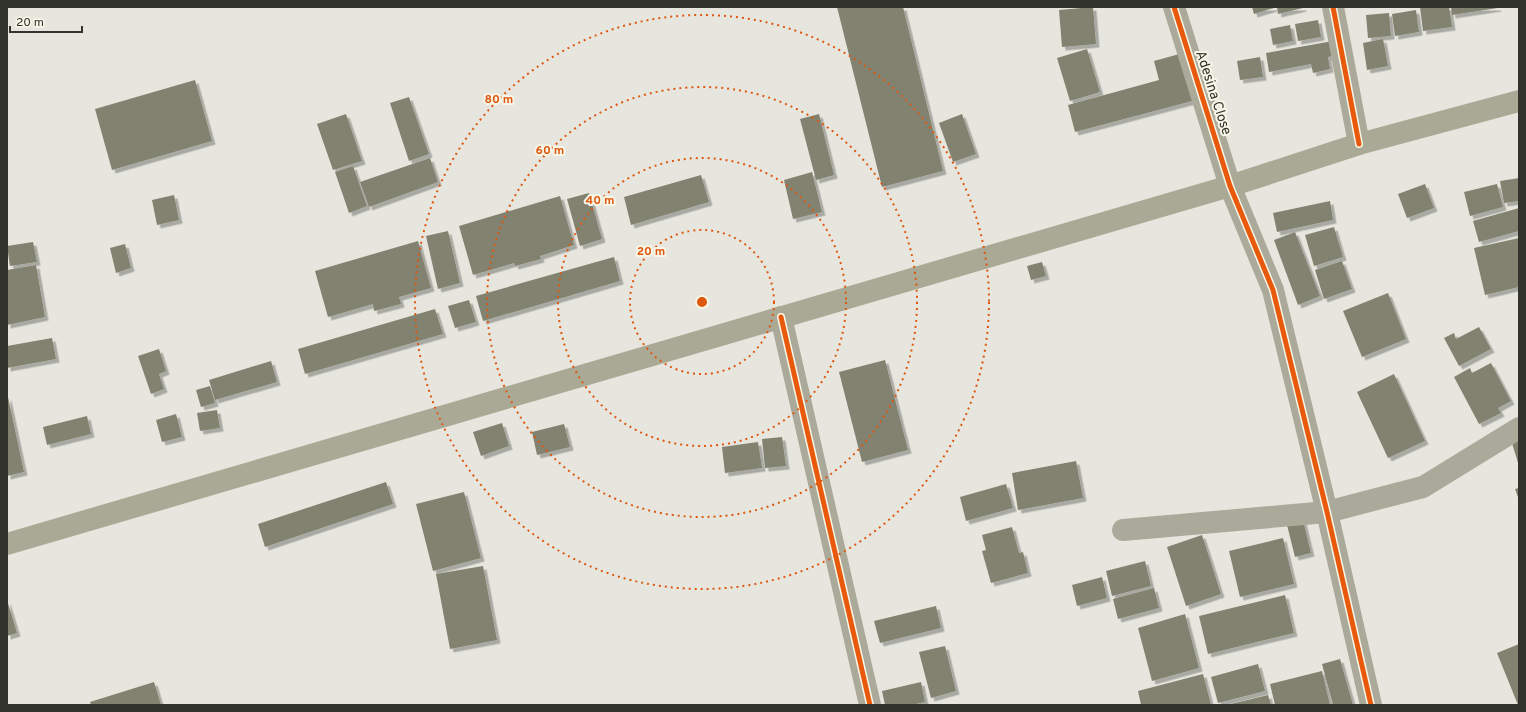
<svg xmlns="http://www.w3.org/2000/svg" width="1526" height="712" viewBox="0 0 1526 712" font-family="Overpass,sans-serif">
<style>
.building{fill:#828271;filter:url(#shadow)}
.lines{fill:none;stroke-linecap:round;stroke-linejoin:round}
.street{stroke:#abaa9a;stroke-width:22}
.secondary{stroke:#aaa995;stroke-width:22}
.cycleway-casing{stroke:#f7f6e7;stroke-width:8}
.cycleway{stroke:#e8590c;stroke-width:5}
.ring{fill:none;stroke:#df570e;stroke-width:2;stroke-dasharray:2 4}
.labels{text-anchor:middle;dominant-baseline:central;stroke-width:4;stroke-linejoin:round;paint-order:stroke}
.street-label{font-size:14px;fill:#33332d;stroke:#f7f6e7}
.centre{fill:#df570e;stroke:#f7f6e7;stroke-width:2}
.ring-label{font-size:12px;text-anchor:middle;font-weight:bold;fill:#df570e;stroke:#f7f6e7;stroke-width:4;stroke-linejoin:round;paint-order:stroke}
</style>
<defs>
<filter id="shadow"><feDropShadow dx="3.5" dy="3.5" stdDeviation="0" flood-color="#0004"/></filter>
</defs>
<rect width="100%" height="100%" fill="#e6e6de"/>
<g class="building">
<polygon points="837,7 903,7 943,171 882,187"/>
<polygon points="1093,7 1096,44 1062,47 1059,10"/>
<polygon points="1252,7 1274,7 1274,8 1254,14"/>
<polygon points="1277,7 1303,7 1303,8 1278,14"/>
<polygon points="1420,7 1449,7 1452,27 1423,31"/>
<polygon points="1451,7 1498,7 1498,8 1452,15"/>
<polygon points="1416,10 1419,32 1395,36 1392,14"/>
<polygon points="1389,13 1391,36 1368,38 1366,15"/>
<polygon points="1318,20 1321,37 1298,41 1295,24"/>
<polygon points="1290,25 1293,41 1273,45 1270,29"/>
<polygon points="1383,39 1388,66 1367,70 1363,43"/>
<polygon points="1333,41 1336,55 1328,57 1330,69 1313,73 1311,64 1269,72 1266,53"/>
<polygon points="1087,49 1100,92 1070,101 1057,58"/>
<polygon points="1183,53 1196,100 1075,132 1068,105 1159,80 1154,61"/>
<polygon points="1260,57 1263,77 1240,80 1237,61"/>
<polygon points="195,80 212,141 112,170 95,109"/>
<polygon points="409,97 429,154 409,161 390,103"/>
<polygon points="346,114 362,161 333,170 317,124"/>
<polygon points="819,114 834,175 816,180 800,119"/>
<polygon points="962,114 976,154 953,162 939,123"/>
<polygon points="430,158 438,182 369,207 360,182"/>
<polygon points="353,166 367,206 349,213 335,172"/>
<polygon points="812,172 822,212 793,219 784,180"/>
<polygon points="701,175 709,202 631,225 624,197"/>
<polygon points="1519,178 1519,201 1504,203 1500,181"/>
<polygon points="1425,184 1434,208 1407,218 1398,194"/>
<polygon points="1497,184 1503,207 1470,216 1464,192"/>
<polygon points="589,193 602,239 580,246 567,199"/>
<polygon points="174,195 179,220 157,225 152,200"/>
<polygon points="560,196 574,245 540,256 541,259 515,266 514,263 473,275 459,226"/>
<polygon points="1330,201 1333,220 1277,232 1273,213"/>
<polygon points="1519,208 1519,231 1479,242 1473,221"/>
<polygon points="1334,227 1343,257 1314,266 1305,235"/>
<polygon points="448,231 460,283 438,289 426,236"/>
<polygon points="1295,232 1320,296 1298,305 1274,240"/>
<polygon points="1519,238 1519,287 1485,295 1474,248"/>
<polygon points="418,241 431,288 399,297 401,304 374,311 373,304 328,317 315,271"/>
<polygon points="33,242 37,262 10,266 7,246"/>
<polygon points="125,244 131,268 116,273 110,248"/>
<polygon points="614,257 620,281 483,321 476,296"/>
<polygon points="1342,261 1352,289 1324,299 1315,270"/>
<polygon points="1042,262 1046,276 1031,280 1027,266"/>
<polygon points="36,265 45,317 7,325 7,270"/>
<polygon points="1388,293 1406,339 1362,357 1343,311"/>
<polygon points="469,300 476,322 455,328 448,306"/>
<polygon points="435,309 443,334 305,374 298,349"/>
<polygon points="1479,327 1491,349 1459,366 1444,338 1454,333 1456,339"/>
<polygon points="52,338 56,359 7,368 7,346"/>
<polygon points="159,349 166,371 159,374 164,389 151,394 138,356"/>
<polygon points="885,360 908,450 862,462 839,372"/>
<polygon points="271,361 277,382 215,400 209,380"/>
<polygon points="1491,363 1511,401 1498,408 1501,413 1479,424 1454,377 1470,368 1472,373"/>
<polygon points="1394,374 1425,441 1388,458 1357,392"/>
<polygon points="210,386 215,403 201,407 196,390"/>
<polygon points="8,397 24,472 7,476 7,398"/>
<polygon points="217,410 220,428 200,431 197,413"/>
<polygon points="176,414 182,437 162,442 156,420"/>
<polygon points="87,416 91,434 47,445 43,427"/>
<polygon points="502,423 509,446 481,456 473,432"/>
<polygon points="564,424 570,447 537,455 532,432"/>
<polygon points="782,437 786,466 765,468 762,439"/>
<polygon points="1519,437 1519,466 1511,440"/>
<polygon points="758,442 762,468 725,473 722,447"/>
<polygon points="1076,461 1083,498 1018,510 1012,473"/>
<polygon points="386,482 393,504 265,547 258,524"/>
<polygon points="1006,484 1013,508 966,521 960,497"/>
<polygon points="1519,488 1519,500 1515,489"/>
<polygon points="464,492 481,558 433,571 416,504"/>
<polygon points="1302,516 1311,553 1295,557 1286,521"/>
<polygon points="1012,527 1019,553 1023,552 1028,573 991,583 982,551 986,550 982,535"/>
<polygon points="1202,535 1221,594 1186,606 1167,547"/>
<polygon points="1283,538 1294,584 1240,597 1229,551"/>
<polygon points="1145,561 1151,586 1112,596 1106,571"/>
<polygon points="483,566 497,640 450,649 436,574"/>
<polygon points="1102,577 1107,598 1077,606 1072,585"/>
<polygon points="1154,588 1159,608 1118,619 1113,599"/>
<polygon points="1285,595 1294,633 1208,654 1199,616"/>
<polygon points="7,600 17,633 7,636"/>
<polygon points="936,606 941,628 880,643 874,621"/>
<polygon points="1185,614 1199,668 1152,681 1138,628"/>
<polygon points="1519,644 1519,705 1518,705 1497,653"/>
<polygon points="945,646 956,691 931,698 919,652"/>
<polygon points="1340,659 1353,705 1333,705 1322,664"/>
<polygon points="1258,664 1265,691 1218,703 1211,677"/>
<polygon points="1322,671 1330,705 1275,705 1270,684"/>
<polygon points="1203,674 1211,705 1141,705 1138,691"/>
<polygon points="154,682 161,705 91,705 90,702"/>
<polygon points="921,682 925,702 911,705 885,705 882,691"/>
<polygon points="1268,695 1271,705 1231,705 1231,704"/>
</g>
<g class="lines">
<g class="street">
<polyline points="1174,7 1230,186 1273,290 1327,512 1371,705"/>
<polyline points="1333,7 1359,144"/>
<polyline points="781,317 870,705"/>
<polyline points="1123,530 1327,512 1423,487 1519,428"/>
</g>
<polyline class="secondary" points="7,544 1230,186 1359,144 1519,101"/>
<defs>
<g id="cycleway">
<polyline points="1174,7 1230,186 1273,290 1327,512 1371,705"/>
<polyline points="1333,7 1359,144"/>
<polyline points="781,317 870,705"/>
</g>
</defs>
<use href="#cycleway" class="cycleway-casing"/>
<use href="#cycleway" class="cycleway"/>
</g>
<g class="ring">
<circle cx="702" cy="302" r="72"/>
<circle cx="702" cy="302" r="144"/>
<circle cx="702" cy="302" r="215"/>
<circle cx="702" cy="302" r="287"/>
</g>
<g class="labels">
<g class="street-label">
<text transform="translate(1213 93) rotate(72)">Adesina Close</text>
</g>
</g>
<circle cx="702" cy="302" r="6" class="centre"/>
<g class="ring-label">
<text x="499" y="103">80 m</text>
<text x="550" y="154">60 m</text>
<text x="600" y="204">40 m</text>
<text x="651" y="255">20 m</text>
</g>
<rect width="1526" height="712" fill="none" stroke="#33332d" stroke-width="16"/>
<path d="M10 26v6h72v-6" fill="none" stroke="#33332d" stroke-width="2"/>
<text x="16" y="26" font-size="12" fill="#33332d" stroke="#f7f6e7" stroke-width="3" paint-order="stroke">20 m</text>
</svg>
